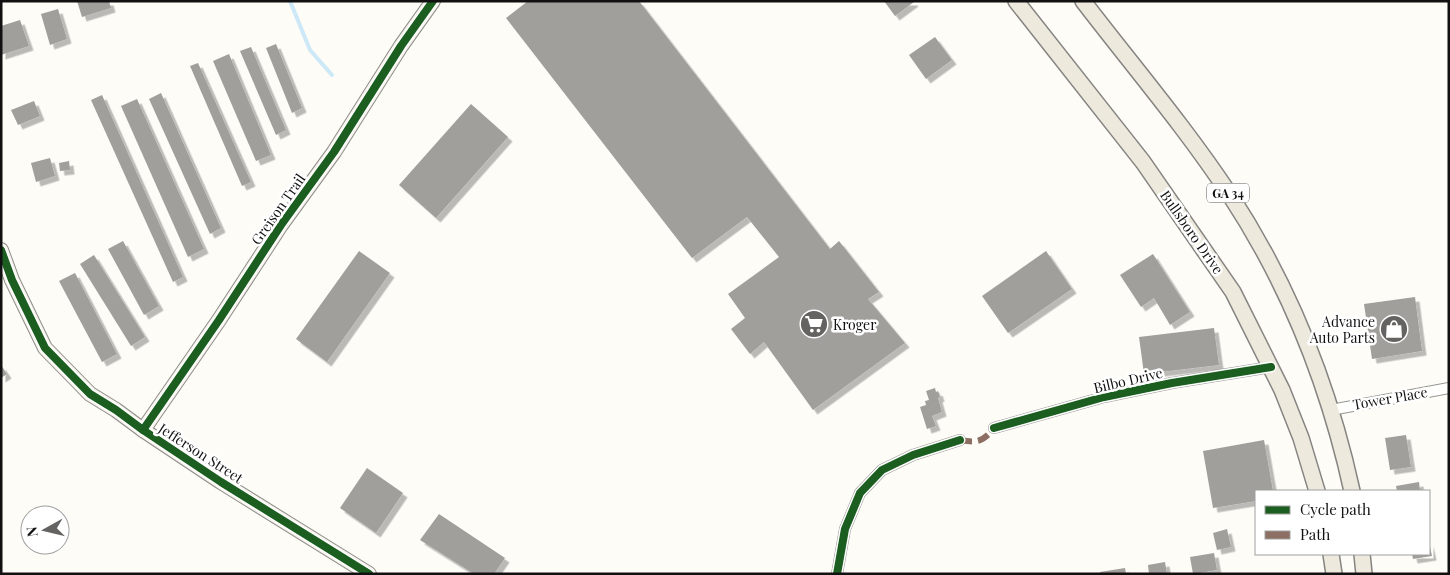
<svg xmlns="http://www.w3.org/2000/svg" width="1450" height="575" viewBox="0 0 1450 575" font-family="'Playfair Display',serif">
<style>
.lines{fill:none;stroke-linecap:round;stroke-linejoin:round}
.stream{stroke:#cde8f7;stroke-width:4}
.building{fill:#a19f9c;filter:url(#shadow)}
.street-casing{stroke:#979795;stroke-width:12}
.secondary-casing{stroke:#8e8d8b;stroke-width:16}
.primary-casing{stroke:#858482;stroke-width:18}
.street{stroke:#fffffe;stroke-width:10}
.secondary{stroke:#f6f4eb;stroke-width:14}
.primary{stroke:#ede9dc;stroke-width:15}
.quiet{stroke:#8d6e63;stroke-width:6;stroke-dasharray:12 6;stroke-linecap:butt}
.cycleway-casing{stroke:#fff;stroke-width:11}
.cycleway{stroke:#1b5e20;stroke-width:8}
.labels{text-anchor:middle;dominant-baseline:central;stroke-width:5;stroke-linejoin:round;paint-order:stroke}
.shield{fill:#fff;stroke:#585858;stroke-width:1}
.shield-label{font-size:12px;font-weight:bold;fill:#111}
.street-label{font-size:14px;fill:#111;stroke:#fff}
.poi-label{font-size:14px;fill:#111;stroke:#fff;text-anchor:end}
</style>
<defs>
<filter id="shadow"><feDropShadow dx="4.5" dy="4.5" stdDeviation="0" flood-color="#0004"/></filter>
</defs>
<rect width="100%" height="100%" fill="#fdfcf7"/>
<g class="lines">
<polyline class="stream" points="290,1 310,50 332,75"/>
</g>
<g class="building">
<polygon points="77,1 109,1 111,8 82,17"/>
<polygon points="528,1 639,1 830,249 839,241 879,292 868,299 905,343 813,410 764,342 750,354 731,329 745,318 728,294 779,257 747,217 692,258 506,18"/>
<polygon points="884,1 913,1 914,2 895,16"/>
<polygon points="58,9 67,39 50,45 41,14"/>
<polygon points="20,20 29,46 1,55 1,26"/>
<polygon points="935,37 952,60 926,79 909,55"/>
<polygon points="276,44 302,108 292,113 266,48"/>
<polygon points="251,47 286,130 276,135 240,51"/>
<polygon points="229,54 271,155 256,161 213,61"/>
<polygon points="198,63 251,182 242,186 190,66"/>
<polygon points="161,93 221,228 210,234 149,99"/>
<polygon points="102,95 183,277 173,282 91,100"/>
<polygon points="137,99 204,249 188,257 121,106"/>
<polygon points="34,101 40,116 18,125 11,110"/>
<polygon points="471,104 508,137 436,218 399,185"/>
<polygon points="50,158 55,176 36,182 31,163"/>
<polygon points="69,161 70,170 60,171 59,163"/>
<polygon points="123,241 159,306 144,315 108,249"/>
<polygon points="359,251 390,273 327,362 296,339"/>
<polygon points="1046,251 1072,289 1008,333 982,296"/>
<polygon points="1153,254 1190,312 1170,325 1154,298 1141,307 1120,275"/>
<polygon points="94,255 145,337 131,346 80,264"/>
<polygon points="75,273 117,354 102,362 59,281"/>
<polygon points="1415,297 1422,351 1372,359 1364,304"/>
<polygon points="1214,328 1219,365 1144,374 1139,337"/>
<polygon points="1,365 7,374 1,378"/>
<polygon points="935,388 936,392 938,391 940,397 938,398 942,412 932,416 936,426 927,429 920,407 926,405 925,401 929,400 926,391"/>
<polygon points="1406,435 1411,467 1390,470 1385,438"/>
<polygon points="1264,440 1273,491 1256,491 1256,501 1213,508 1203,451"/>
<polygon points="367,468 403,493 376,533 340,508"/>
<polygon points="1419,482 1420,491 1397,491 1396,486"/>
<polygon points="439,514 505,558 494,574 474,574 420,540"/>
<polygon points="1227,529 1231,547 1217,550 1213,533"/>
<polygon points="1429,542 1432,556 1413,559 1412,554 1429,554"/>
<polygon points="1214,553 1217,570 1193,574 1190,557"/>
<polygon points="1165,562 1167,574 1149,574 1148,565"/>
<polygon points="1125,568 1126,574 1100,574 1100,572"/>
</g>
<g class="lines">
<defs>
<g id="street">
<polyline points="1331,410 1449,388"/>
<polyline points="994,428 1104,397 1172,383 1271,367"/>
<polyline points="837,574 845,529 860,493 882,470 913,455 960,440"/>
</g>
<g id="secondary">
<polyline points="1,250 12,280 45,348 90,394 116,410 143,430 221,482 369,574"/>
<polyline points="143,430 219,320 281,225 334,152 401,46 433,1"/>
</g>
<g id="primary">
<polyline points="1016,1 1143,162 1233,292 1282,390 1301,438 1317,491"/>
<path d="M1083 1C1132 65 1185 127 1230 195 1289 285 1329 386 1352 491"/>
<polyline points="1331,554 1334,574"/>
<polyline points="1362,554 1364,574"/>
</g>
</defs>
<use href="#street" class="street-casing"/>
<use href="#secondary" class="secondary-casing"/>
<use href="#primary" class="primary-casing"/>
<use href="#street" class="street"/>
<use href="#secondary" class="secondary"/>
<use href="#primary" class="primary"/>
<path class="quiet" d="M960 440C977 443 983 442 994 428"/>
<defs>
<g id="cycleway">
<polyline points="1,250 12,280 45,348 90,394 116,410 143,430 221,482 369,574"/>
<polyline points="994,428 1104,397 1172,383 1271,367"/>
<polyline points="143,430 219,320 281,225 334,152 401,46 433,1"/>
<polyline points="837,574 845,529 860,493 882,470 913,455 960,440"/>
</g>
</defs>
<use href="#cycleway" class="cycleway-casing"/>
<use href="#cycleway" class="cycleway"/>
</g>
<defs>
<symbol id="supermarket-disc" viewBox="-11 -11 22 22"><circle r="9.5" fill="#646362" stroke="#fff"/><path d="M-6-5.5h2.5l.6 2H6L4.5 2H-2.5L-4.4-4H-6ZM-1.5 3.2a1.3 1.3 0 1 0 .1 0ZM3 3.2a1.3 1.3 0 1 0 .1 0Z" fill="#fff"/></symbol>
<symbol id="shop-disc" viewBox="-11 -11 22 22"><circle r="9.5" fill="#646362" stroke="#fff"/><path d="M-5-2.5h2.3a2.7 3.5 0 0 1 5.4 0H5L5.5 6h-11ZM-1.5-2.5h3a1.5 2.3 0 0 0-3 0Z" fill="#fff"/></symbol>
</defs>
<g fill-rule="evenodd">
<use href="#supermarket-disc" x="798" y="308" width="32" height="32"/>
<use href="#shop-disc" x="1378" y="313" width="32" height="32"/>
</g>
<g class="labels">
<rect class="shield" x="1207" y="183.5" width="42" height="19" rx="4"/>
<g class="shield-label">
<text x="1228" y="193">GA 34</text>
</g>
<g class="street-label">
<text transform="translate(278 209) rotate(-55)">Greison Trail</text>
<text transform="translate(1192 232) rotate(55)">Bullsboro Drive</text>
<text transform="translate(1128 380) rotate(-13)">Bilbo Drive</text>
<text transform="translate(1390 398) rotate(-10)">Tower Place</text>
<text transform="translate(201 453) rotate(33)">Jefferson Street</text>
</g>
<g class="poi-label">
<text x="1375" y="321">Advance<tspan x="1375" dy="16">Auto Parts</tspan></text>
<text x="833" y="324" text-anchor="start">Kroger</text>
</g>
</g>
<rect width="1450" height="575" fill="none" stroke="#111111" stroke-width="5"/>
<rect x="1255" y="490" width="175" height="65" fill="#ffffff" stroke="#a0a0a0"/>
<rect x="1265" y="506" width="25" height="8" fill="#1b5e20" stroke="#a0a0a0"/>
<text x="1300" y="515" font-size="15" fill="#111111">Cycle path</text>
<rect x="1265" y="531" width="25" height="8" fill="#8d6e63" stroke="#a0a0a0"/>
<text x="1300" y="540" font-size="15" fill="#111111">Path</text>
<g transform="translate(45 530) rotate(262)"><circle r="24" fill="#ffffff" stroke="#a0a0a0"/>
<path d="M0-4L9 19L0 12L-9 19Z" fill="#646362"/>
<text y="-8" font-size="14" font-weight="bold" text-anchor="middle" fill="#111111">N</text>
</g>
</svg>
